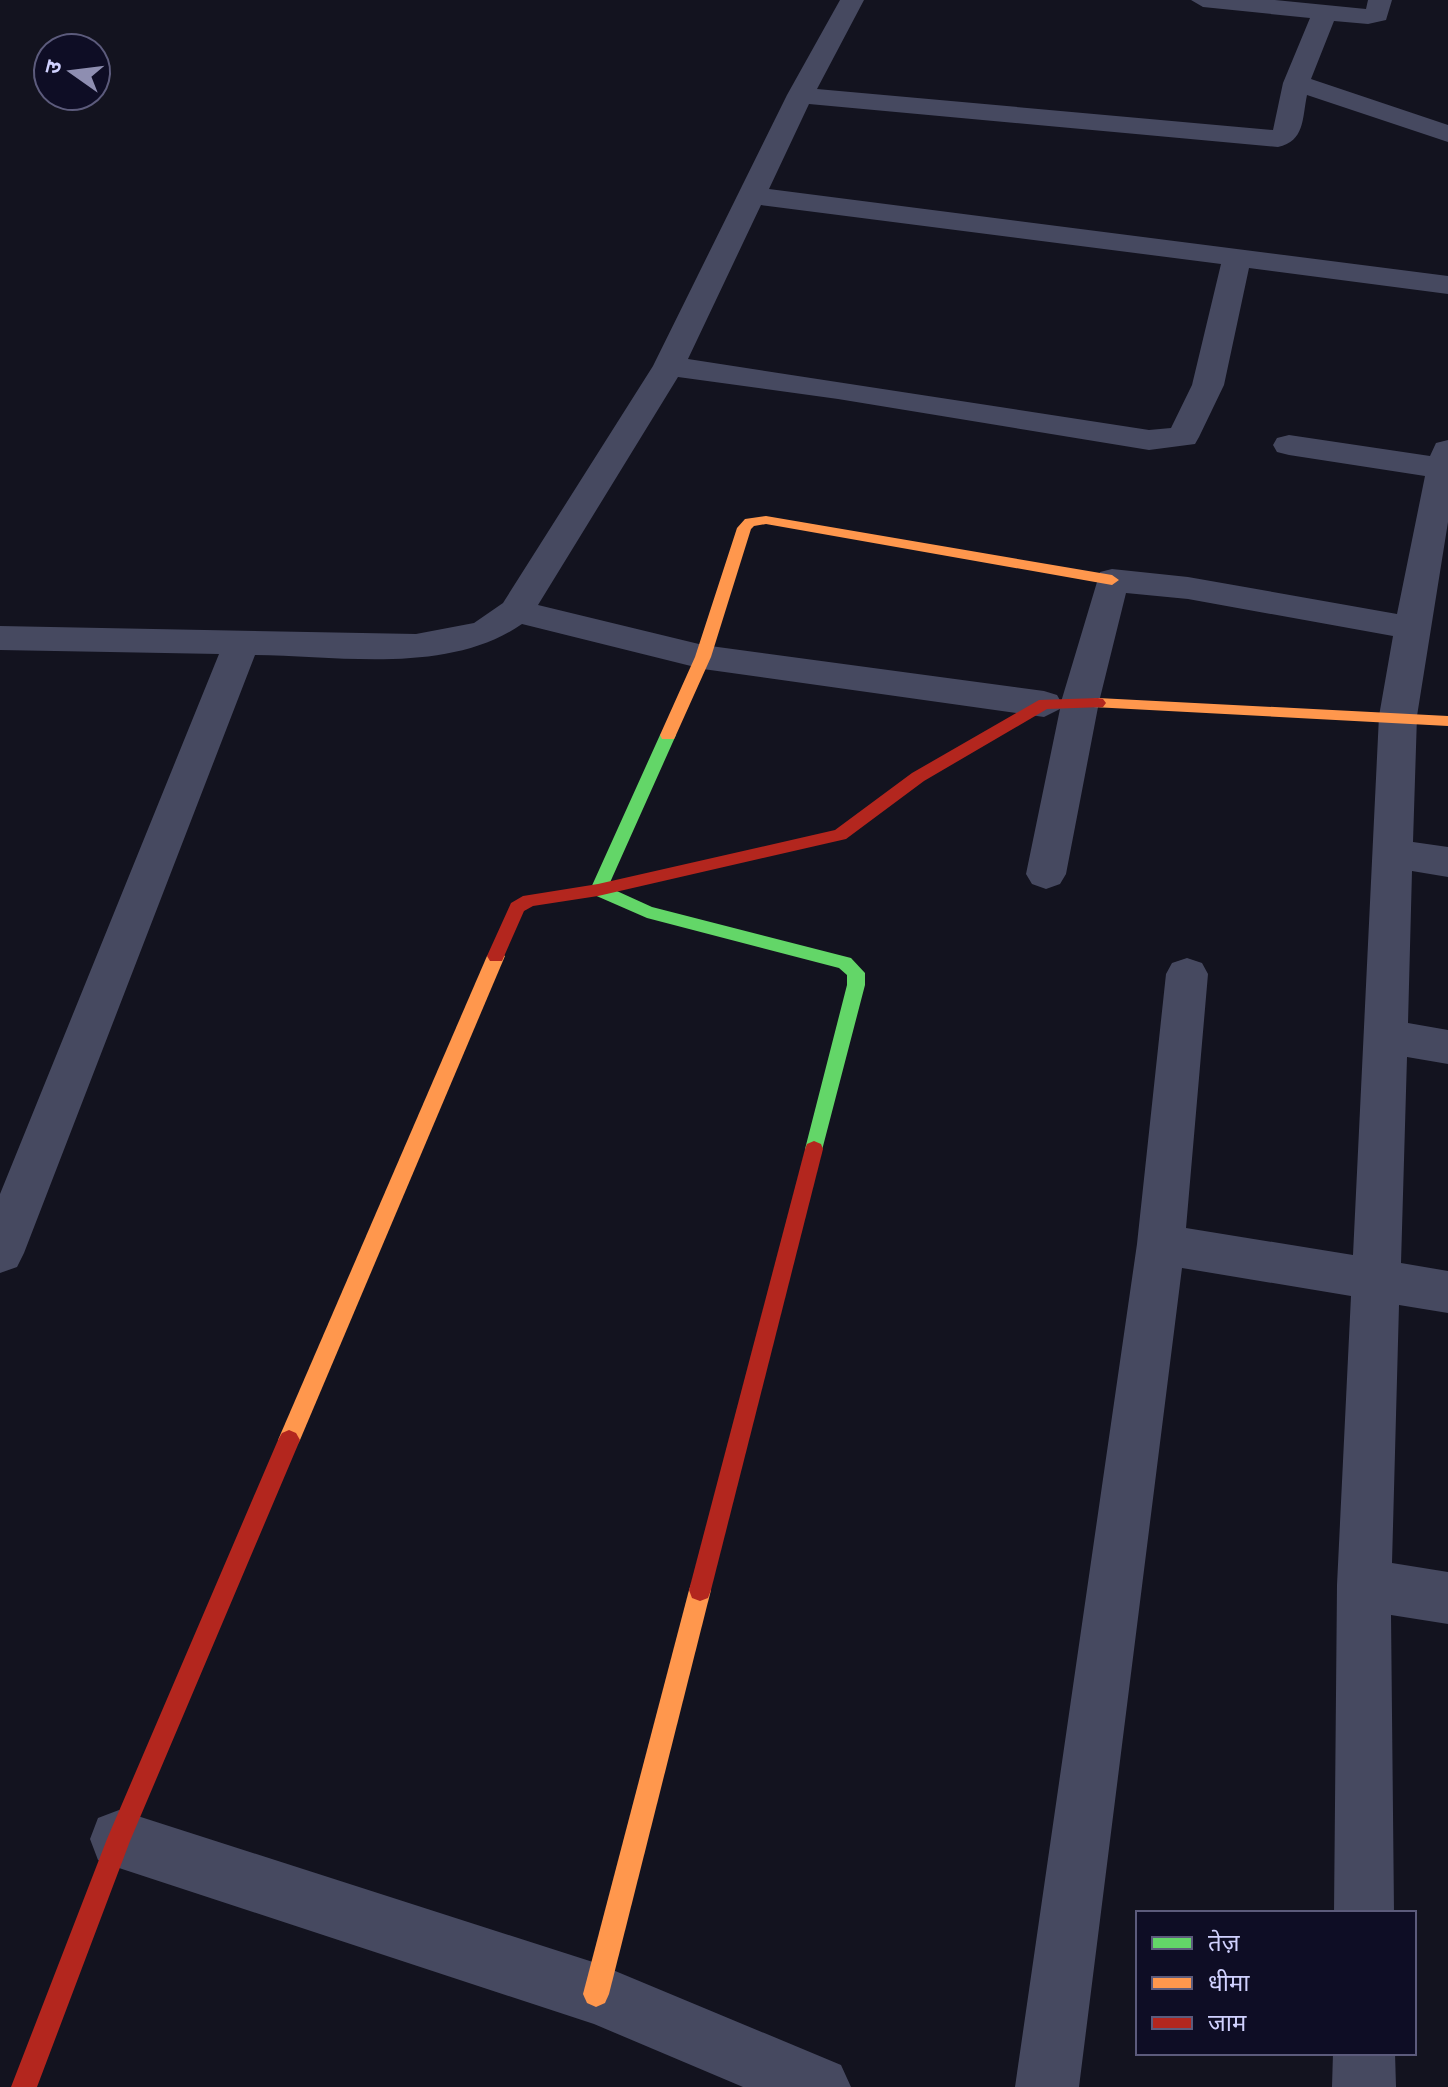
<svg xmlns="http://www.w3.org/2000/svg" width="1448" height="2087" viewBox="0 0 1448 2087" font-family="Arial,'Noto Sans Devanagari',sans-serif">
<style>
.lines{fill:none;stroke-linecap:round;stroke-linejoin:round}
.street{fill:#464960;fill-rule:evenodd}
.fast{fill:#63d668;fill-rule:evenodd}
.slow{fill:#ff974d;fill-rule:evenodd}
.jam{fill:#b3261e;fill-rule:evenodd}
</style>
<rect width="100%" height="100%" fill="#13131f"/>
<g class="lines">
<g class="street">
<path d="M840 0H864L817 89 1273 130 1283 83 1310 18 1203 7 1191 0H1275L1366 9 1368 0H1392L1386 20 1368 24 1334 21 1311 79 1448 125V142L1307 95C1302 119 1305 141 1278 147L809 104 769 189 1448 276V294L1249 268 1224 385 1199 437 1195 444 1149 450 838 399 678 377 538 605 703 645 1044 691 1057 695 1061 702 1100 572 1112 569 1188 577 1397 614 1425 476 1289 455 1277 452 1273 445 1277 438 1289 435 1430 456 1436 443 1448 440V522L1417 716 1413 842 1448 847V877L1412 871 1408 1023 1448 1030V1064L1407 1057 1401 1263 1448 1271V1313L1399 1305 1392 1563 1448 1572V1624L1391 1615 1394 1913H1334L1337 1585 1351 1296 1182 1268 1079 2087H1015L1137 1244 1166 974 1172 963 1187 958 1202 963 1208 974 1186 1228 1353 1255 1379 716 1393 636 1188 599 1126 593 1099 702 1066 874 1060 884 1046 889 1032 884 1026 874 1060 709 1044 717 703 669 522 624C448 675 341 656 255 655L24 1253 17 1267 0 1273V1194L219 654 0 650V626L416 634 474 623 503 603 653 366 787 95ZM761 205 1221 264 1192 385 1171 428 1149 430 688 359Z"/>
<polygon points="119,1810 596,1963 841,2065 851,2087 743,2087 594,2024 119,1868 98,1860 90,1839 98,1818"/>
<polygon points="1333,2053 1395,2053 1396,2087 1332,2087"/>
</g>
<polygon class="fast" points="668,730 676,735 608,887 652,907 851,958 865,973 865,985 821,1154 807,1154 805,1149 847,985 847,975 839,968 647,918 592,894 590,890 660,735"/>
<g class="slow">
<polygon points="766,516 1112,575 1119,580 1112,585 766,524 754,526 751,529 711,657 676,735 674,739 662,739 660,735 695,657 737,528 745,519"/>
<polygon points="1098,698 1448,716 1448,726 1093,707 1090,703 1093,699"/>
<polygon points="496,950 505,956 300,1440 296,1447 289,1450 282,1447 278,1440 487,956"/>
<polygon points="700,1579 708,1582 711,1590 609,1994 605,2003 596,2007 587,2003 583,1994 689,1590 692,1582"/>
</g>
<g class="jam">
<polygon points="1098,698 1103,699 1106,703 1103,707 1047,709 924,781 846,839 598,896 533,906 524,911 502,961 490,961 487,956 511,903 523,896 598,884 835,830 912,773 1039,700"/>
<polygon points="814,1141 821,1144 823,1149 711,1590 708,1598 700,1601 692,1598 689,1590 805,1149 807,1144"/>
<polygon points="289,1430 296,1433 300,1440 130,1841 37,2087 11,2087 107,1839 278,1440 282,1433"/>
</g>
</g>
<rect x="1136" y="1911" width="280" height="144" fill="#0e0d25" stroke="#5c5b7c" stroke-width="2"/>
<rect x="1152" y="1937" width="40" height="12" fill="#63d668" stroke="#5c5b7c" stroke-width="2"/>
<text x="1208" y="1951" font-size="24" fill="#d0d1ff">तेज़</text>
<rect x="1152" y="1977" width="40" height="12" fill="#ff974d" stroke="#5c5b7c" stroke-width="2"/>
<text x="1208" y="1991" font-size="24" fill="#d0d1ff">धीमा</text>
<rect x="1152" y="2017" width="40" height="12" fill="#b3261e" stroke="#5c5b7c" stroke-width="2"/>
<text x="1208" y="2031" font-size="24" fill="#d0d1ff">जाम</text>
<g transform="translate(72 72) rotate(284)"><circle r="38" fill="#0e0d25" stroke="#5c5b7c" stroke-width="2"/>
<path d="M0-6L14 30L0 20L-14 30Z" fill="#8e8eb1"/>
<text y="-12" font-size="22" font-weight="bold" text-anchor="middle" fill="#d0d1ff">उ</text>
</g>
</svg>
